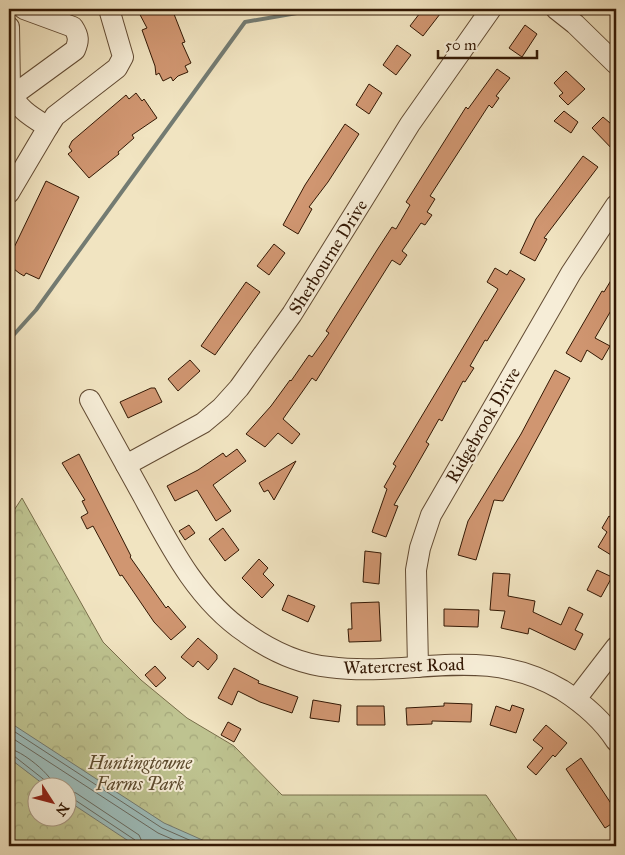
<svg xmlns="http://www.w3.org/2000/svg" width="625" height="855" viewBox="0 0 625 855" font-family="'IM FELL Great Primer',serif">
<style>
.park{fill:url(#park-crowns);stroke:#786e4a;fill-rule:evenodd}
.water{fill:#9dbdbb;stroke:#737b72}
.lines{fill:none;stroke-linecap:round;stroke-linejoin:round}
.shore{stroke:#686a60;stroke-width:1}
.stream{stroke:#737b72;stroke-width:4}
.building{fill:#d09671;stroke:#331804}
.minor-casing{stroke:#624b33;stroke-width:22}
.minor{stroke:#f6edd7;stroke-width:20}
.labels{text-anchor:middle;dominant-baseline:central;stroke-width:4;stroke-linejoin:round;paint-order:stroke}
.street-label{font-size:18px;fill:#331804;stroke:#f6edd7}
.park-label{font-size:18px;font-style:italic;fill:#5d4b2e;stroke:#f6edd7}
</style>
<defs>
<pattern id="park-crowns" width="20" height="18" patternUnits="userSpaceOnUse" patternTransform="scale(1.25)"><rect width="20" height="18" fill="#bec390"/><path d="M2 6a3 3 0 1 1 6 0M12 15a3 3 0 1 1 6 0" fill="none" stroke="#a4a77b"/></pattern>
</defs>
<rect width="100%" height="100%" fill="#f1e4c1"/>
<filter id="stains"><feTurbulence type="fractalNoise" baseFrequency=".004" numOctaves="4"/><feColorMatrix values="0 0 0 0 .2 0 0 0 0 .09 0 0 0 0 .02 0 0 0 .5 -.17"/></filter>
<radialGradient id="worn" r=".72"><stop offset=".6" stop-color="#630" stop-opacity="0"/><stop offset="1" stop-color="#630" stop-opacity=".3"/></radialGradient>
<path class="park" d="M22 498 103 642 141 680 187 718 234 746 282 795H486L521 846H9V518ZM38 788H68V818H38Z"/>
<polygon class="water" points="9,722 164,823 216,846 136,846 68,801 68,788 47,787 9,758"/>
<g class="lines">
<g class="shore">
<polyline points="9,728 162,828 203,846"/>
<polyline points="9,736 158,833 188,846"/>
<path d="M9 749C20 749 54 776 55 788"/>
<polyline points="9,755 14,756 47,782 49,788"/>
<polyline points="68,791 76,793 139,835 144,846"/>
<polyline points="68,797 72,798 135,840 138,846"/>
</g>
<polyline class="stream" points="9,340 36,310 245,22 320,9"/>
</g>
<g class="building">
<polygon points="137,9 172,9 185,42 182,43 191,63 185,66 188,72 178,76 173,81 171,77 163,81 159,73 156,75 155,66 142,30 147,28"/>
<polygon points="423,9 433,9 440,14 423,36 410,26"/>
<polygon points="525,25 537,34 522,57 509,48"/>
<polygon points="397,45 411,55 396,75 383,65"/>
<polygon points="497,69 510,78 496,96 499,98 492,108 489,105 430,196 435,199 427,212 432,215 425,225 421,223 402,251 407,255 400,265 392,260 316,381 312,378 283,419 300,434 292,444 278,433 265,447 246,434 271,406 290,380 291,381 309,355 312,357 329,333 326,331 377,250 392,227 396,229 410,205 406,202 466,107 468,109"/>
<polygon points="566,71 585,89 568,105 559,96 563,93 554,83"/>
<polygon points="369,84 382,93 369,114 356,105"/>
<polygon points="136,93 142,101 144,99 157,118 132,135 134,138 118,152 119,154 89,178 68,154 72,151 69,147 72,141 126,95 129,99"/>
<polygon points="564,111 578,122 571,133 554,121"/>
<polygon points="603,117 610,123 616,117 616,153 592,128"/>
<polygon points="345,124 359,134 328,182 309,207 312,209 298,234 283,225 305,185"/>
<polygon points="583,156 598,167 544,238 547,239 535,261 520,253 536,219"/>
<polygon points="46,181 79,197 39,279 26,273 24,276 19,273 9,265 9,258"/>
<polygon points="274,244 285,253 269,275 257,266"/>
<polygon points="495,268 507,275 510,270 525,279 487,341 485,340 470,366 474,368 465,382 463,381 442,421 439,419 426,442 429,444 394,505 398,506 386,537 372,532 387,489 384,487 396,466 393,464 498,289 487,282"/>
<polygon points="616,272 616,302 595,338 610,346 602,360 587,350 581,362 566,353 602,291 604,292"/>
<polygon points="246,282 260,292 215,355 201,346"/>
<polygon points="190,360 200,371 178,391 168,379"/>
<polygon points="555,370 570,378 503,501 494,500 476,560 458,555 468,521 521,434"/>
<polygon points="151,388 155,388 162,402 128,418 120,402"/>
<polygon points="237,449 246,461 213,485 231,511 216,521 197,490 175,501 167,486 198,470 223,453 226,457"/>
<polygon points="79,454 131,556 130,557 166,608 168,606 186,627 171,640 154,622 122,575 120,576 93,526 87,529 81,517 88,513 82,501 85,500 62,463"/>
<polygon points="296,461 274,500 268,490 264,492 259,483"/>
<polygon points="609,516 614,520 616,516 616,558 598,547 607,532 602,528"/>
<polygon points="189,525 195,533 185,540 179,531"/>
<polygon points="223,528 239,550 225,561 209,539"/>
<polygon points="365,551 381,553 379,584 363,582"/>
<polygon points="259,559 268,568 263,574 274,585 262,598 242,578"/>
<polygon points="597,570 612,577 601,597 587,590"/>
<polygon points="493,573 510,574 508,596 535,601 533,612 561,625 569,607 583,614 575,630 583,634 575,650 529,628 528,634 501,628 505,611 490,610"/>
<polygon points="288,595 315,606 308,622 282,610"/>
<polygon points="379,602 381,641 349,642 348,629 352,629 351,603"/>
<polygon points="444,609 479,610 478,627 444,626"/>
<polygon points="198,638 217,655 217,659 208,670 198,661 193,667 181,657"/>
<polygon points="155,666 166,678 156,687 145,675"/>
<polygon points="234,668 259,681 258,683 298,697 292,713 260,702 238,691 232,705 218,698"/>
<polygon points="313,700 341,705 339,722 310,718"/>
<polygon points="444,703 472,704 471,722 432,721 432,724 407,725 406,708 444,706"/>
<polygon points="512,705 524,709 516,733 490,725 496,706 510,711"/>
<polygon points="357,706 384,706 385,725 357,725"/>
<polygon points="228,722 241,729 234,742 221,735"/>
<polygon points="546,725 567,743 555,757 553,755 536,775 527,767 543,748 533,740"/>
<polygon points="581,758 616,811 616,821 605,828 566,769"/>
</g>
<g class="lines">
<defs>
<g id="minor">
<polyline points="556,9 575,24 616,64"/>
<path d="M9 27 10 90C17 109 32 117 48 127L9 193"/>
<path d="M12 96 75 50C79 41 79 36 73 27L24 9"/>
<polyline points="48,127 55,116 117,68 123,57 109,9"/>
<path d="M90 400C108 432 125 464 143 496 170 546 197 600 246 633 270 650 300 664 329 667 412 678 483 643 562 690 584 704 602 719 616 741"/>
<polyline points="126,465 203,423 221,408 239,388 292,314 410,124 491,9"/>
<polyline points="418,667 416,570 420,548 431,515 571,273 616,205"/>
<polyline points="576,699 616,647"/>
</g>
</defs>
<use href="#minor" class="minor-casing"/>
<use href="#minor" class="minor"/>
</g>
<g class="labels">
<g class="street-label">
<text transform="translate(328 257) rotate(-58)">Sherbourne Drive</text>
<text transform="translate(483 425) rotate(-60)">Ridgebrook Drive</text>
<text transform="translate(404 666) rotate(-2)">Watercrest Road</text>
</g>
<g class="park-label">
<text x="140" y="763">Huntingtowne<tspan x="140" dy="21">Farms Park</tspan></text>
</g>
</g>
<rect width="625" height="855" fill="none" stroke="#f1e4c1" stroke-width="30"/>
<rect x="10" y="10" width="605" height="835" fill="none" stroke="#331804" stroke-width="2.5"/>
<rect x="15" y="15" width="595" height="825" fill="none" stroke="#331804"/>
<g transform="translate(52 802) rotate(126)"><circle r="24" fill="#f6edd7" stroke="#a89883"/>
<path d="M0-4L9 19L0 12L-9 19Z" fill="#8f2418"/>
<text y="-8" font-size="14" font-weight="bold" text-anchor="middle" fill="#331804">N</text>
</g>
<path d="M438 50v8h99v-8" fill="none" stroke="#331804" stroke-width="2.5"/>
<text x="445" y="50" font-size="15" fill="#331804" stroke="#f6edd7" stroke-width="4" paint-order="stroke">50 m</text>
<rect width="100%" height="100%" filter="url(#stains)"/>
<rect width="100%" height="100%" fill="url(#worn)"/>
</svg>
